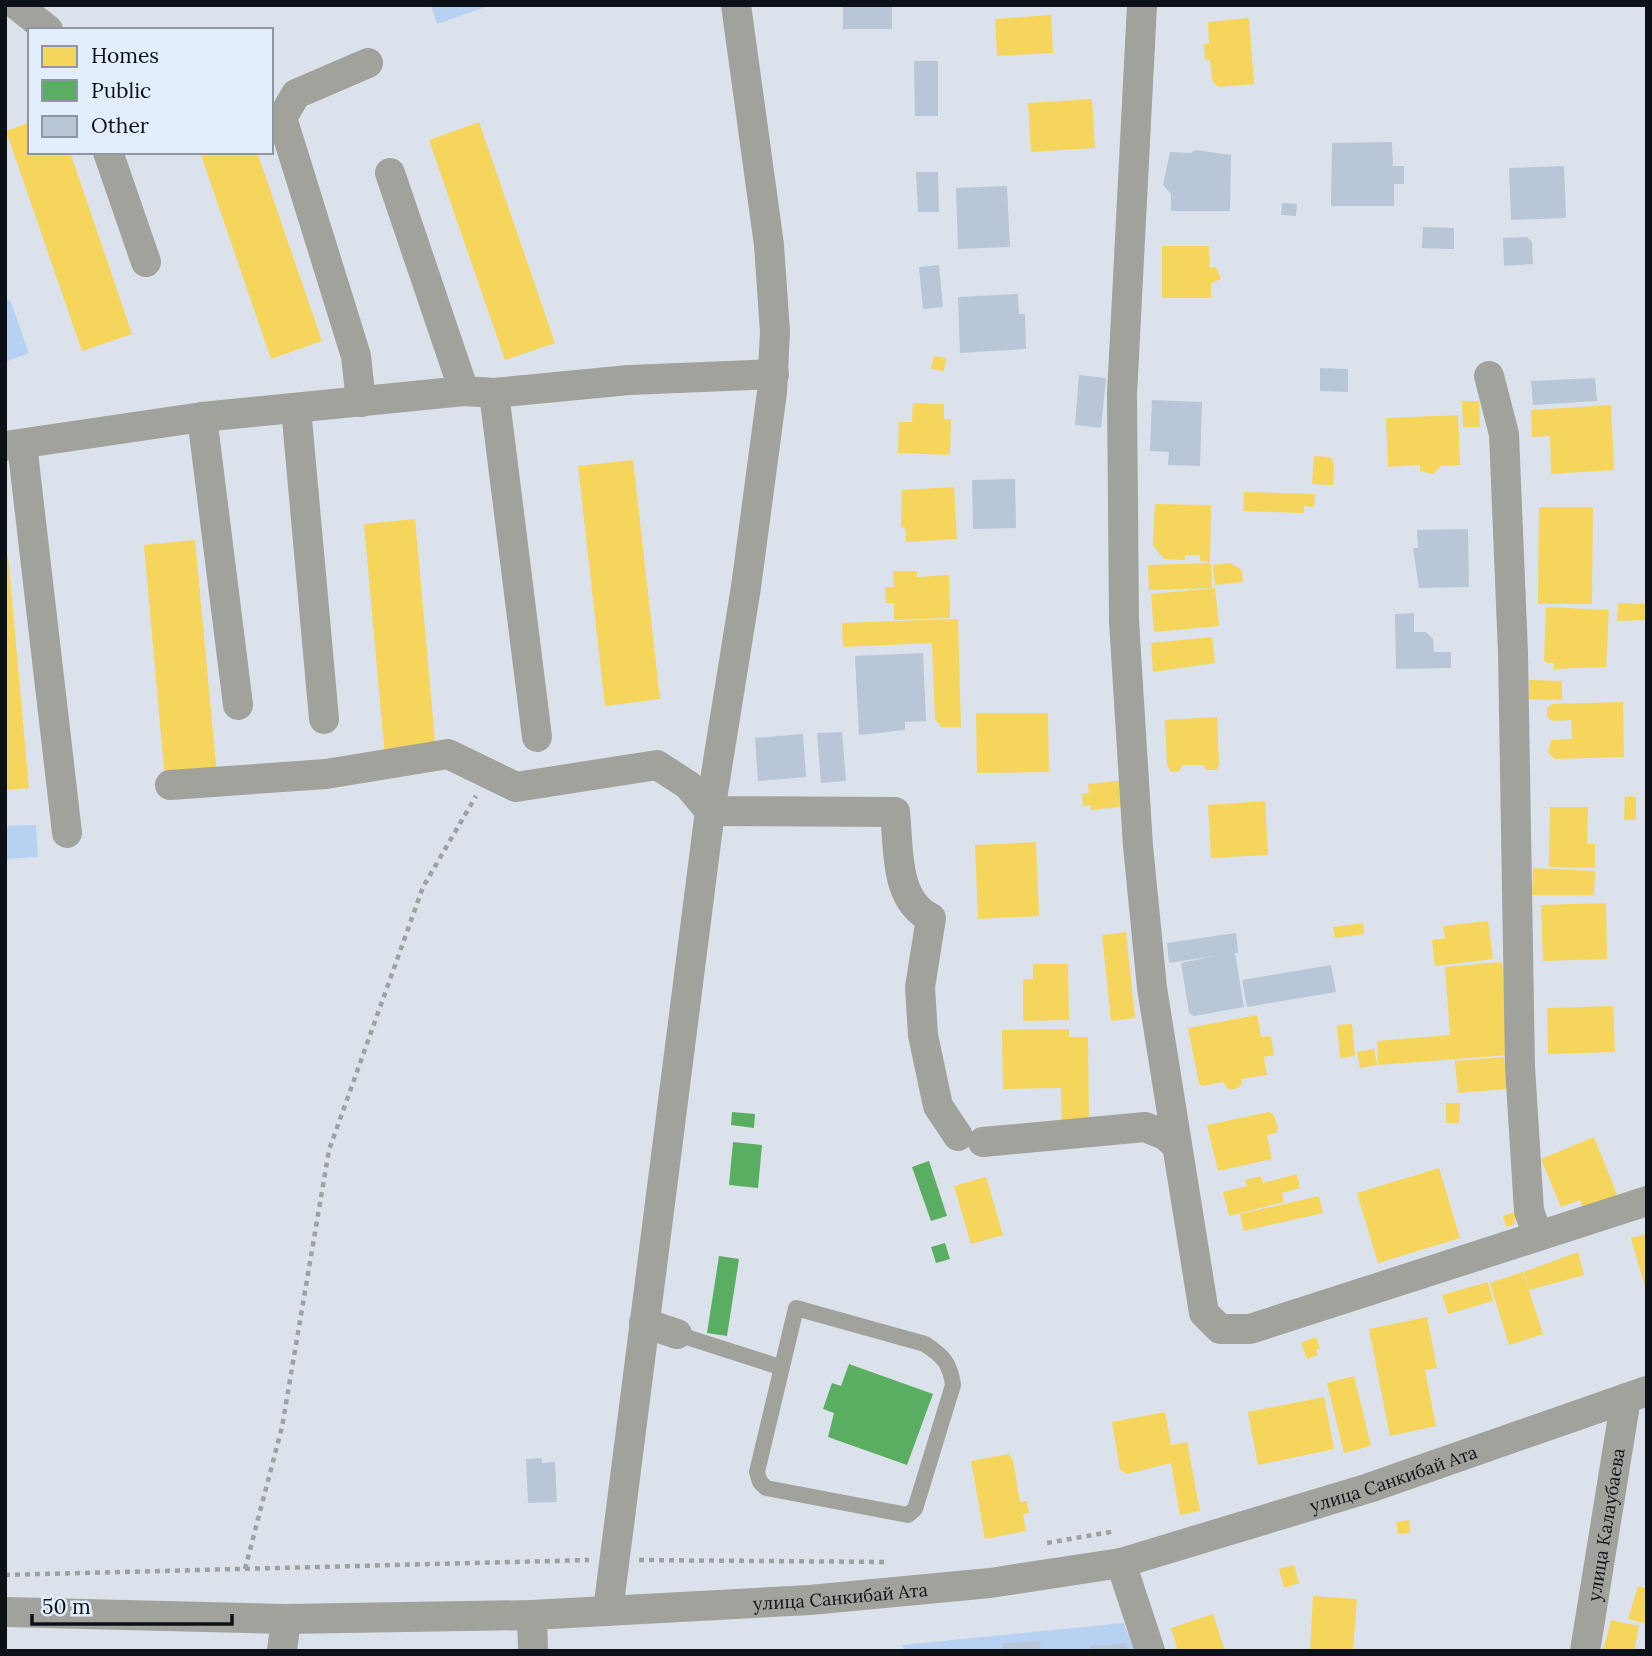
<svg xmlns="http://www.w3.org/2000/svg" width="1652" height="1656" viewBox="0 0 1652 1656" font-family="Lora,serif">
<style>
.green{fill:#b7d1f2}
.homes{fill:#f6d55c}
.public{fill:#5aae61}
.building{fill:#b9c6d7}
.lines{fill:none;stroke-linecap:round;stroke-linejoin:round}
.path{stroke:#9fa1a0;stroke-width:4.5;stroke-dasharray:5 5;stroke-linecap:butt}
.service{stroke:#a1a29c;stroke-width:16}
.minor{stroke:#a1a29c;stroke-width:30}
.labels{text-anchor:middle;dominant-baseline:central;stroke-width:7;stroke-linejoin:round;paint-order:stroke}
.street-label{font-size:18px;fill:#0c1117;stroke:#e3eefd}
</style>
<rect width="100%" height="100%" fill="#dbe2ec"/>
<g class="green">
<polygon points="431,5 491,5 437,24"/>
<polygon points="10,300 29,353 5,362 5,301"/>
<polygon points="36,825 38,857 5,859 5,826"/>
<polygon points="1124,1623 1134,1651 904,1651 902,1645"/>
</g>
<g class="homes">
<polygon points="1051,15 1053,53 997,56 995,19"/>
<polygon points="1249,18 1254,84 1218,87 1212,80 1210,60 1205,60 1204,44 1209,44 1208,22"/>
<polygon points="1092,99 1095,148 1031,152 1028,103"/>
<polygon points="30,122 30,152 70,152 132,334 82,351 6,131"/>
<polygon points="479,122 555,343 505,360 429,140"/>
<polygon points="200,152 257,152 322,341 271,359"/>
<polygon points="1162,246 1209,246 1210,268 1216,267 1221,279 1211,283 1211,298 1162,298"/>
<polygon points="934,356 946,358 944,371 931,369"/>
<polygon points="1462,401 1479,401 1480,427 1463,427"/>
<polygon points="913,403 944,404 944,419 951,419 950,455 898,453 899,422 912,422"/>
<polygon points="1611,405 1614,470 1551,474 1550,436 1532,437 1531,410"/>
<polygon points="1458,415 1460,465 1441,466 1433,474 1420,471 1420,465 1388,467 1386,418"/>
<polygon points="1314,456 1330,457 1334,463 1333,485 1312,484"/>
<polygon points="633,460 660,699 605,706 578,466"/>
<polygon points="954,487 957,539 906,542 905,527 901,528 902,490"/>
<polygon points="1244,492 1315,494 1314,507 1304,506 1304,513 1243,511"/>
<polygon points="1155,504 1211,505 1210,562 1200,561 1200,555 1185,555 1185,560 1164,559 1153,545"/>
<polygon points="1539,507 1593,507 1592,604 1538,604"/>
<polygon points="415,519 436,752 385,757 364,524"/>
<polygon points="195,540 217,775 165,780 144,545"/>
<polygon points="5,556 8,556 29,788 5,790"/>
<polygon points="1211,563 1212,588 1149,590 1148,565"/>
<polygon points="1230,563 1242,570 1243,582 1215,585 1213,565"/>
<polygon points="893,571 917,571 917,577 949,575 950,618 894,620 894,603 886,603 885,587 894,587"/>
<polygon points="1215,588 1219,626 1154,632 1151,594"/>
<polygon points="1618,603 1647,604 1647,620 1617,621"/>
<polygon points="1546,607 1609,610 1606,667 1554,669 1554,663 1547,663 1544,660"/>
<polygon points="958,619 961,727 941,727 935,719 932,643 843,647 842,623"/>
<polygon points="1212,637 1215,663 1153,672 1151,643"/>
<polygon points="1529,680 1562,681 1562,700 1529,699"/>
<polygon points="1623,702 1624,757 1555,759 1548,752 1551,740 1572,739 1571,720 1552,721 1547,717 1547,708 1552,704"/>
<polygon points="976,713 1048,713 1049,772 977,773"/>
<polygon points="1217,717 1219,764 1217,770 1207,770 1203,765 1183,765 1178,772 1171,772 1167,765 1165,720"/>
<polygon points="1125,780 1128,806 1091,810 1091,805 1083,806 1082,794 1089,793 1088,784"/>
<polygon points="1625,796 1636,797 1636,820 1624,820"/>
<polygon points="1265,801 1268,855 1211,858 1208,805"/>
<polygon points="1550,807 1588,807 1587,844 1595,844 1595,868 1549,867"/>
<polygon points="1036,842 1039,916 978,919 975,845"/>
<polygon points="1533,868 1595,871 1594,895 1532,895"/>
<polygon points="1606,903 1607,959 1543,961 1541,905"/>
<polygon points="1488,921 1493,959 1435,966 1432,940 1445,938 1443,926"/>
<polygon points="1363,923 1364,934 1335,938 1333,927"/>
<polygon points="1126,932 1135,1018 1111,1021 1102,935"/>
<polygon points="1502,962 1509,1055 1378,1065 1377,1041 1450,1035 1445,967"/>
<polygon points="1033,964 1068,964 1069,1020 1023,1021 1023,979 1033,979"/>
<polygon points="1613,1006 1615,1052 1548,1054 1547,1008"/>
<polygon points="1257,1015 1261,1037 1271,1036 1274,1055 1264,1057 1267,1075 1241,1079 1242,1084 1238,1088 1229,1090 1223,1082 1203,1086 1199,1084 1188,1028"/>
<polygon points="1352,1024 1355,1056 1340,1058 1337,1025"/>
<polygon points="1069,1029 1069,1037 1088,1037 1089,1122 1062,1122 1061,1088 1003,1089 1002,1030"/>
<polygon points="1374,1049 1377,1065 1360,1068 1357,1052"/>
<polygon points="1504,1057 1507,1089 1458,1093 1455,1061"/>
<polygon points="1446,1103 1460,1103 1459,1123 1446,1123"/>
<polygon points="1269,1112 1273,1114 1278,1127 1276,1133 1267,1135 1272,1159 1218,1171 1207,1125"/>
<polygon points="1594,1137 1618,1197 1583,1208 1580,1200 1561,1207 1541,1159"/>
<polygon points="1439,1168 1460,1238 1378,1263 1357,1193"/>
<polygon points="1297,1174 1300,1188 1282,1193 1284,1202 1229,1216 1223,1192 1247,1186 1245,1180 1261,1176 1263,1183"/>
<polygon points="986,1177 1003,1235 971,1244 954,1186"/>
<polygon points="1319,1196 1323,1213 1244,1231 1240,1214"/>
<polygon points="1517,1211 1519,1219 1514,1220 1515,1224 1506,1227 1503,1216"/>
<polygon points="1647,1234 1647,1291 1646,1291 1631,1238"/>
<polygon points="1578,1252 1584,1275 1529,1290 1524,1272"/>
<polygon points="1523,1272 1543,1334 1509,1345 1490,1283"/>
<polygon points="1488,1282 1493,1301 1448,1314 1442,1295"/>
<polygon points="1427,1317 1437,1368 1425,1370 1436,1426 1390,1436 1369,1329"/>
<polygon points="1316,1337 1320,1348 1316,1350 1318,1355 1307,1359 1301,1343"/>
<polygon points="1354,1376 1371,1446 1344,1453 1327,1383"/>
<polygon points="1324,1397 1334,1449 1258,1465 1248,1412"/>
<polygon points="1165,1412 1171,1445 1187,1442 1200,1511 1180,1515 1171,1463 1127,1474 1120,1470 1112,1422"/>
<polygon points="1008,1454 1013,1460 1020,1502 1027,1501 1029,1513 1023,1514 1026,1531 985,1539 971,1461"/>
<polygon points="1409,1520 1410,1533 1398,1534 1396,1522"/>
<polygon points="1294,1565 1299,1583 1284,1588 1279,1569"/>
<polygon points="1638,1586 1647,1589 1647,1624 1628,1619"/>
<polygon points="1313,1596 1357,1599 1353,1651 1310,1651"/>
<polygon points="1213,1614 1225,1651 1178,1651 1171,1628"/>
<polygon points="1611,1620 1639,1626 1634,1651 1603,1651"/>
</g>
<g class="public">
<polygon points="732,1112 755,1114 754,1128 731,1125"/>
<polygon points="733,1142 762,1145 758,1188 729,1185"/>
<polygon points="929,1161 947,1216 931,1221 912,1167"/>
<polygon points="945,1243 950,1259 936,1263 931,1247"/>
<polygon points="719,1256 739,1259 727,1336 707,1333"/>
<polygon points="849,1364 933,1394 907,1465 828,1437 834,1413 823,1409 832,1383 841,1386"/>
</g>
<g class="building">
<rect x="843" y="5" width="49" height="24"/>
<polygon points="914,61 938,61 938,116 915,116"/>
<polygon points="1392,142 1393,166 1404,166 1404,184 1394,184 1394,206 1331,206 1332,143"/>
<polygon points="1195,150 1231,155 1230,211 1171,211 1171,194 1163,185 1170,152 1191,153"/>
<polygon points="1564,166 1566,218 1511,220 1509,168"/>
<polygon points="916,172 938,172 939,212 918,212"/>
<polygon points="1007,186 1010,247 958,249 956,188"/>
<polygon points="1282,203 1297,204 1296,216 1281,215"/>
<polygon points="1423,227 1454,228 1454,249 1422,248"/>
<polygon points="1527,237 1532,242 1533,264 1504,266 1503,238"/>
<polygon points="939,265 943,307 923,309 919,267"/>
<polygon points="1018,294 1019,314 1025,314 1026,349 960,353 958,297"/>
<polygon points="1320,368 1348,369 1348,392 1320,391"/>
<polygon points="1079,375 1106,378 1101,428 1075,425"/>
<polygon points="1595,378 1597,401 1533,405 1531,381"/>
<polygon points="1152,400 1202,402 1200,466 1168,465 1169,452 1150,451"/>
<polygon points="1015,479 1016,528 973,529 972,480"/>
<polygon points="1468,529 1469,587 1419,588 1413,548 1418,548 1417,530"/>
<polygon points="1414,613 1414,632 1426,632 1433,639 1434,652 1451,652 1451,668 1396,669 1395,614"/>
<polygon points="923,653 926,721 905,722 905,730 859,735 855,656"/>
<polygon points="842,732 846,781 821,783 817,733"/>
<polygon points="803,734 806,777 758,781 755,738"/>
<polygon points="1236,933 1238,953 1235,953 1244,1007 1194,1016 1189,1013 1181,963 1214,956 1169,963 1167,943"/>
<polygon points="1331,965 1336,992 1247,1007 1242,980"/>
<polygon points="542,1458 542,1463 555,1462 557,1502 528,1503 526,1459"/>
<polygon points="1040,1641 1041,1651 1003,1651 1003,1643"/>
<polygon points="1127,1643 1128,1651 1091,1651 1090,1646"/>
</g>
<g class="lines">
<g class="path">
<polyline points="1047,1543 1116,1531"/>
<polyline points="639,1560 886,1562"/>
<polyline points="245,1569 282,1427 329,1150 423,887 476,796"/>
<polyline points="5,1575 589,1560"/>
</g>
<g class="service">
<path d="M796 1308 925 1344C943 1356 950 1363 953 1385L915 1509 908 1515 766 1488 760 1482 757 1472Z"/>
<polyline points="677,1334 780,1367"/>
</g>
<g class="minor">
<polyline points="17,5 48,30"/>
<polyline points="1142,5 1122,395 1124,621 1138,846 1152,988 1204,1313 1220,1329 1250,1329 1647,1201"/>
<polyline points="108,152 146,262"/>
<polyline points="390,173 464,391"/>
<polyline points="1489,376 1504,434 1513,653 1520,1067 1529,1211 1537,1234"/>
<polyline points="494,393 537,737"/>
<polyline points="361,402 356,356 282,118 296,94 368,63"/>
<polyline points="296,408 324,719"/>
<polyline points="202,417 238,705"/>
<polyline points="22,444 67,833"/>
<polyline points="5,446 202,417 464,391 494,393 629,380 774,374"/>
<path d="M170 785 326 774 448 754 516 787 657 765 688 785 710 811 895 812C899 849 894 900 931 918L920 987 923 1035 938 1106 958 1136"/>
<polyline points="983,1142 1145,1127 1165,1135 1177,1146"/>
<polyline points="644,1323 677,1334"/>
<polyline points="1121,1563 1150,1651"/>
<polyline points="608,1611 710,811 746,587 772,392 775,332 769,245 736,5"/>
<path id="s1" d="M5 1612 286 1619 532 1615 810 1600 990 1583 1121 1563 1369 1488 1647 1391"/>
<polyline points="532,1615 533,1651"/>
<polyline points="282,1651 286,1619"/>
<path id="s2" d="M1585 1651 1626 1398"/>
</g>
</g>
<g class="labels">
<g class="street-label">
<text stroke="none"><textPath href="#s1" startOffset="1404">улица Санкибай Ата</textPath></text>
<text stroke="none"><textPath href="#s2" startOffset="128">улица Калаубаева</textPath></text>
<text stroke="none"><textPath href="#s1" startOffset="836">улица Санкибай Ата</textPath></text>
</g>
</g>
<rect width="1652" height="1656" fill="none" stroke="#0c1117" stroke-width="14"/>
<rect x="28" y="28" width="245" height="126" fill="#e3eefd" stroke="#8d96a1" stroke-width="2"/>
<rect x="42" y="46" width="35" height="21" fill="#f6d55c" stroke="#8d96a1" stroke-width="2"/>
<text x="91" y="63" font-size="21" fill="#0c1117">Homes</text>
<rect x="42" y="80" width="35" height="21" fill="#5aae61" stroke="#8d96a1" stroke-width="2"/>
<text x="91" y="98" font-size="21" fill="#0c1117">Public</text>
<rect x="42" y="116" width="35" height="21" fill="#b9c6d7" stroke="#8d96a1" stroke-width="2"/>
<text x="91" y="133" font-size="21" fill="#0c1117">Other</text>
<path d="M32 1614v10h200v-10" fill="none" stroke="#0c1117" stroke-width="3.5"/>
<text x="42" y="1614" font-size="21" fill="#0c1117" stroke="#e3eefd" stroke-width="5" paint-order="stroke">50 m</text>
</svg>
